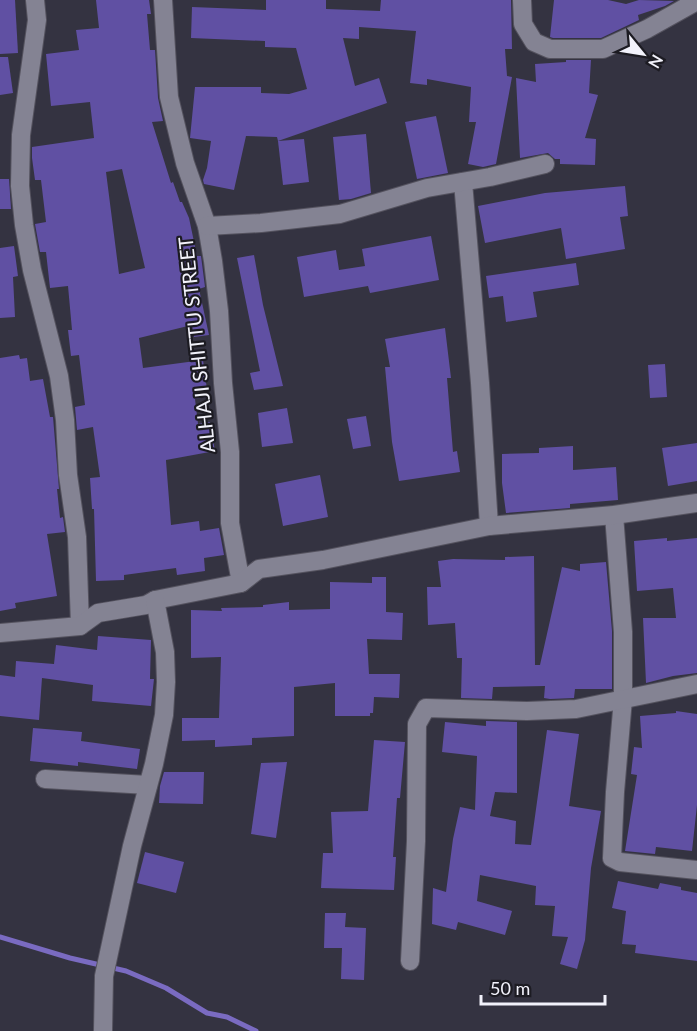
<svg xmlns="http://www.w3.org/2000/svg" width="697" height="1031" viewBox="0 0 697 1031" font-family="Lato,sans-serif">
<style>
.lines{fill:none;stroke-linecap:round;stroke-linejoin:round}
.stream{stroke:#7a6bc1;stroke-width:5}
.building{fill:#6050a3;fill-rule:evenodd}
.minor-casing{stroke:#54525e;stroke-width:20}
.minor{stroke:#848393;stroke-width:18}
.labels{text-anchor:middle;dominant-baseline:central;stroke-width:4.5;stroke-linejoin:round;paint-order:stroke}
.street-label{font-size:20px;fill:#f2f2fb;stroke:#1c1b22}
</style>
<rect width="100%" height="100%" fill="#343341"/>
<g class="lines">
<polyline class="stream" points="0,937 70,958 126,971 166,988 207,1013 227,1017 256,1031"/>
</g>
<g class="building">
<polygon points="0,0 15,0 18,53 0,54"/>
<path d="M96 0H149L151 14H147L150 50H155L158 98 163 121 152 122 171 183 173 182 180 202H182L189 218 197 256H201L205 287 199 289 209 335 194 337 192 325 139 338 143 368 203 360 208 397 195 399 198 424 210 422 215 451 166 460V461L171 525 199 521 200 531 219 528 224 555 204 558 205 571 177 575 176 568 124 575V580L96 581 94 509H92L90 478 100 477 93 427 77 430 75 407 85 405 79 355 71 356 68 330H72L68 286 50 288 46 252H40L35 224 46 222 41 180H35L32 158V147L94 138 90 102 51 106 46 54 79 50 76 30 99 28ZM122 169 145 268 119 274 106 172Z"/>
<polygon points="266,0 326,0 326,9 380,11 381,0 511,0 512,49 505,49 507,76 512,77 496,164 483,167 468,164 476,122 469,122 471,87 427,79 427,85 410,83 416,31 359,27 359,39 343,38 355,86 379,78 387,103 278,141 277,137 246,136 234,190 204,184 203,180 207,168 211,141 190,138 195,87 261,87 261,93 289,94 307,89 296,48 265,47 265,41 191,38 192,7 266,10"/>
<polygon points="554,0 608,0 626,4 639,0 674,1 665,6 638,15 639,20 601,38 553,38 550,37"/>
<polygon points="0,57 8,57 13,93 0,95"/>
<polygon points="566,60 591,60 589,93 598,95 585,138 596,139 595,165 560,164 560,159 555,159 548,153 520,158 516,78 536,82 535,64 566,62"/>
<polygon points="436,116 448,173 417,179 405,122"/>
<polygon points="366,134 371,193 351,199 339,200 333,137"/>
<polygon points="304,139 309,182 283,185 278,141"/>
<polygon points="0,179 9,179 11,209 0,209"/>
<polygon points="625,186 628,216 620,217 625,249 566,259 561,228 485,243 478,206 545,193"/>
<polygon points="431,236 439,280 370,293 368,286 304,297 297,257 336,250 339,270 365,266 362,249"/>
<polygon points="14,246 18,276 13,277 15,317 0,318 0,248"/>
<polygon points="254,255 263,305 283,386 254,390 250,373 260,371 237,258"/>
<polygon points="576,263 579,285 533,292 537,317 506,322 503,296 489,298 486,276"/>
<polygon points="445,328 451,378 447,378 453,452 457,451 460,472 399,481 392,442 385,367 390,367 385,339"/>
<polygon points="19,355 20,359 27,358 30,381 43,379 50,417 53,417 59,489 57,489 60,518 63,517 65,532 47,534 57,596 15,603 16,608 0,611 0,358"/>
<polygon points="665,364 667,397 650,398 648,365"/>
<polygon points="287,408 293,443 262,447 258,413"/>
<polygon points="366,416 371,446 353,449 347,419"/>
<polygon points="697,443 697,481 668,486 662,448"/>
<polygon points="573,446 573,470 616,467 618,500 570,504 570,508 506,513 502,483 502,454 539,453 539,448"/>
<polygon points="320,475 328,517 283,526 275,484"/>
<polygon points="667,538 667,541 697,538 697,673 673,676 646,683 643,618 676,618 673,588 637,591 634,541"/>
<polygon points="534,556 535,665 540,665 562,567 580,571 580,564 606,562 612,631 612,689 575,689 574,698 550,699 544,698 545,686 493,687 492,699 461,698 462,658 457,658 455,623 428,625 427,587 441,587 438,561 453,559 505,560 505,557"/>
<polygon points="372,577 386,577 386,612 403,613 402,640 367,639 369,674 400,674 399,698 374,697 373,713 370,713 370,716 335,716 335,683 294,687 294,736 252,738 252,745 215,747 215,740 182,741 182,718 219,718 221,657 191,658 191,610 222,611 221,608 263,607 263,605 289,602 289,610 330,609 330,582 372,583"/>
<polygon points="98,636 151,640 150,679 154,679 151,706 92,701 93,685 42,678 39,720 0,716 0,675 15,677 16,661 54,664 56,645 97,650"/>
<polygon points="676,711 697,714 697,805 692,851 656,847 655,854 625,851 637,775 631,774 634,747 642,748 640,716 676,713"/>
<polygon points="486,721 517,722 517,793 495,792 490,816 516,821 515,844 531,845 547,730 579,734 569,806 601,811 591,868 585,940 577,969 560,964 568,937 552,936 555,906 535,905 536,886 480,875 477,901 512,911 505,935 458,922 456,930 432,924 433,888 446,892 453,839 460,807 475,810 477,756 442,752 445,722 486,726"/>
<polygon points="33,728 82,732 81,741 140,749 137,769 78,762 78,766 30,761"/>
<polygon points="374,740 405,742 400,798 397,798 393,857 396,857 394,890 321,888 323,853 333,853 331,812 368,811"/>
<polygon points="287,762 276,838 251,834 261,763"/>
<polygon points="164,772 204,772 203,804 159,803 160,786"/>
<polygon points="145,852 184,862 176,893 137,883"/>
<polygon points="618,881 658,889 660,883 681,887 681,890 697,893 697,961 635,953 636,945 622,944 626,911 612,908"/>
<polygon points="325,913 346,913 345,927 366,928 364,980 341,979 342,948 324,948"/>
</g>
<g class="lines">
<defs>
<g id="minor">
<polyline points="35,0 37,20 21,135 20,186 24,225 32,270 59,376 65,420 68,475 77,537 80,626"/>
<polyline points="163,0 169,97 185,163 207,226 213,261 219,311 223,383 230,452 230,523 241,583"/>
<polyline points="522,0 523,24 534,42 550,49 603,49 647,29 697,1"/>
<polyline points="463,182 480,383 489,526"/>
<polyline points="207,226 261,223 340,214 427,188 490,177 545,164"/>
<polyline points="614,515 623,632 623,699 615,792 612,858 620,862 697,870"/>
<polyline points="0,633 80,626 98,613 146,605 155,600 241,583 259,569 323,560 489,526 614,515 697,503"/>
<polyline points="45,779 148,785"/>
<polyline points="410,961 416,841 417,724 426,708 527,711 576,709 697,684"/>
<polyline points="103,1031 104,976 132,846 154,764 164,715 166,682 165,652 155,600"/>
</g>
</defs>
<use href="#minor" class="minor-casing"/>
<use href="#minor" class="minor"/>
</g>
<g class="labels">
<g class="street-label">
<text transform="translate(196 345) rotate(-96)">ALHAJI SHITTU STREET</text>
</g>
</g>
<g transform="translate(643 54) rotate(120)" stroke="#1c1b22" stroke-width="4.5" paint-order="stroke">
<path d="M0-4.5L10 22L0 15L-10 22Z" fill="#f2f2fb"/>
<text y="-9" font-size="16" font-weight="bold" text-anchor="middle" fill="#f2f2fb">N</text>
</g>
<path d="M481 995v9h124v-9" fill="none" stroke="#f2f2fb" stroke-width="3"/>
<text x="490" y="995" font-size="18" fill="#f2f2fb" stroke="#1c1b22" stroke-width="4.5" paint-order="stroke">50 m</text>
</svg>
